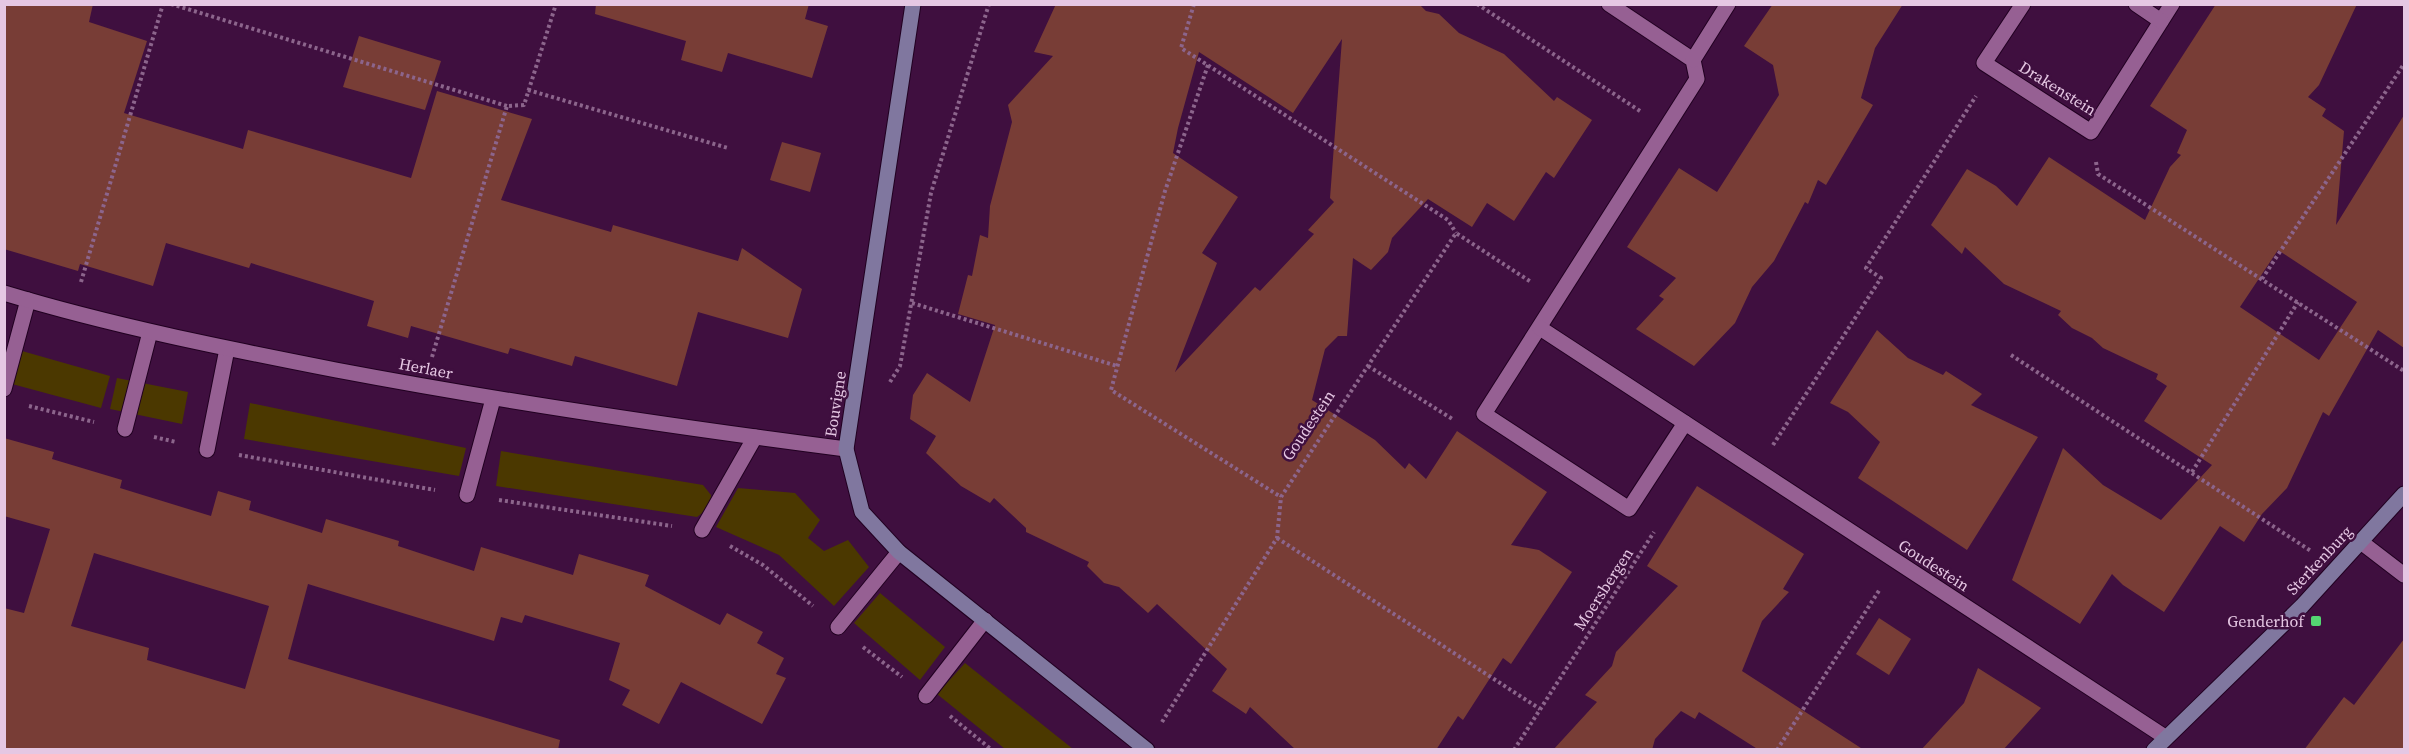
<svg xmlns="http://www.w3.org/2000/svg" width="2409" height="754" viewBox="0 0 2409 754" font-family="'Source Serif 4',serif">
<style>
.green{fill:#4b3800}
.building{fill:#783d36;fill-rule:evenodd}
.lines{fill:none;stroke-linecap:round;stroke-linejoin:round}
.lane-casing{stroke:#210021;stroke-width:17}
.street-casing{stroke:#210021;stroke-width:17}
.secondary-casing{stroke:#210021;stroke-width:17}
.path{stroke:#8c658c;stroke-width:4;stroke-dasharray:3 3;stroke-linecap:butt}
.lane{stroke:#966093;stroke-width:15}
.street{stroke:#966093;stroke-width:15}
.secondary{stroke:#80779f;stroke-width:15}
.poi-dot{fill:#54d672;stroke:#3f0f3f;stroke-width:2}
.labels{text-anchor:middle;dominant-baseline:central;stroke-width:5;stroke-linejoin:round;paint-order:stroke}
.street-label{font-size:16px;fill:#e5c7e3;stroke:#3f0f3f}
.poi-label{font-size:16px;fill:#e5c7e3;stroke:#3f0f3f;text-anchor:end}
</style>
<rect width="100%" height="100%" fill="#3f0f3f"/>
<g class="green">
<polygon points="22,351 110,376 101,408 12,384"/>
<polygon points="117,378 188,392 182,424 110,409"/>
<polygon points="250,403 466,448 459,476 244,439"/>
<polygon points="501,451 703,485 711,495 710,507 697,517 496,486"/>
<polygon points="738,488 795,493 820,520 808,538 824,551 848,540 869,567 834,606 779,555 716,527"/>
<polygon points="880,593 945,647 920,680 854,623"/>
<polygon points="965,663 1073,749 1005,749 937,694"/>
</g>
<g class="building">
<polygon points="4,4 93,4 89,22 147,41 124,113 243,149 248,130 411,178 437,91 532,119 501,200 611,232 613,225 738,261 742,248 802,289 788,338 698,312 677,386 575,356 572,366 510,348 508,354 411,326 408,338 367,326 374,301 251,263 249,268 166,243 153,286 80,264 78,271 4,249"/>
<polygon points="596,4 809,4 805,19 828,26 812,78 728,53 722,72 681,60 686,41 595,14"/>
<path d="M1056 4H1419L1426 11 1439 14 1459 33 1504 54 1554 101 1557 97 1592 120 1554 178 1546 172 1514 221 1487 203 1472 227 1428 199 1392 238 1388 252 1371 270 1353 258 1347 336H1338L1325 349 1312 400 1375 440 1405 469 1409 463 1426 479 1457 431 1547 492 1511 545 1539 550 1572 572 1511 664 1503 658 1463 720 1458 716 1436 750H1296L1250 707 1246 714 1212 691 1227 669 1157 604 1148 613 1119 587 1104 583 1087 566 1089 562 1026 532V528L994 498 990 503 961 486 926 453 936 436 910 419 913 395 927 373 970 402 995 325 958 314 968 275 972 276 980 235 988 238 990 206 1012 122 1008 105 1053 56 1034 52ZM1342 39 1330 198 1334 202 1308 230 1314 234 1260 291 1255 287 1175 372 1217 263 1202 253 1238 197 1173 153 1178 128 1199 52 1293 113Z"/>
<polygon points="1773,4 1903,4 1875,48 1861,98 1873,105 1826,185 1818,180 1808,204 1805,202 1774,261 1752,287 1735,323 1694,366 1636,329 1664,299 1659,296 1676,278 1627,247 1679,168 1717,192 1779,95 1773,65 1744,46"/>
<path d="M2216 4H2357L2319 85 2308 97 2326 109 2322 116 2344 131 2336 225 2404 115V348L2378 330 2329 416 2323 412 2287 488 2262 514 2244 542 2220 526 2164 612 2123 585 2112 574 2080 624 2012 580 2063 448 2103 485 2161 520 2212 465 2144 421 2167 386 2156 379 2158 374 2103 348 2092 338 2072 328 2058 315 2061 311 2004 284 1965 247 1962 254 1931 225 1967 169 1996 186 2017 206 2049 157 2145 220 2170 167 2181 155 2177 153 2187 130 2150 106ZM2278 250 2357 302 2319 360 2240 307Z"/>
<polygon points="359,36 441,61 425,110 343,87"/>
<polygon points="782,142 821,153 810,192 770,180"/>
<polygon points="1877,330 1908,358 1943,375 1946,371 1982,394 1971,405 2038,437 1967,550 1858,478 1880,442 1848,412 1830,403"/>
<path d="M4 438 54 452 52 459 122 480 120 488 211 516 218 491 251 501 249 510 322 533 326 519 399 541 398 546 474 571 481 547 573 575 579 554 649 575 645 586 720 625 727 613 763 632 757 643 784 658 776 674 786 678 762 724 681 682 659 724 622 705 630 690 609 680 620 643 525 615 522 623 501 617 494 641 308 584 288 659 560 740 558 750H4V608L24 613 50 529 4 516ZM94 553 269 606 245 689 147 660 149 648 71 626Z"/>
<polygon points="1697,486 1804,554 1783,589 1789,592 1762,621 1742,671 1864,750 1759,750 1699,712 1695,719 1681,711 1655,739 1652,750 1553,750 1597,702 1585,695 1612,666 1616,652 1678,586 1647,566"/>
<polygon points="1879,618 1911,639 1889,675 1856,654"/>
<polygon points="2404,639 2404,750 2304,750 2344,697 2354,705"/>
<polygon points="1978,668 2041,708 2003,750 1921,750 1964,703"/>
</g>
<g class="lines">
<defs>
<g id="lane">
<polyline points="4,389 28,300"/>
<polyline points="125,429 150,332"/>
<polyline points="207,450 227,349"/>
<polyline points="467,495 493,399"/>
<polyline points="702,530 755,437"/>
<polyline points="838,627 899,552"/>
<polyline points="926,696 985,620"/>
</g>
<g id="street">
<polyline points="1609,4 1693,60 1697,79 1484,414 1629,509 1685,423"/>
<polyline points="2023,4 1984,63 2091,132 2172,4"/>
<polyline points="2136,4 2161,21"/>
<polyline points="1693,60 1728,4"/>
<path d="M4 293C113 326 224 348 336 370 505 402 675 427 846 449"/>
<polyline points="1540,328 2165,737"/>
<polyline points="2361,542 2404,575"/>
</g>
<g id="secondary">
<polyline points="913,4 846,449 862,512 899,552 1147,750"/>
<polyline points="2154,750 2302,606 2404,494"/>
</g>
</defs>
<use href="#lane" class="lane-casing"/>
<use href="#street" class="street-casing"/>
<use href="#secondary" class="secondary-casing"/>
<g class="path">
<polyline points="171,4 507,106"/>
<polyline points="1194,4 1181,48 1448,220 1456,233"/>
<polyline points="1477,4 1640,111"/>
<polyline points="1208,65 1165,191 1111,390 1281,497"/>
<polyline points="528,90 728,148"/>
<polyline points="2096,162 2098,174 2404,371"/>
<polyline points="2262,279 2404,64"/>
<polyline points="81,282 163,4"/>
<polyline points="912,303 1117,366"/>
<polyline points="2011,355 2311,551"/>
<polyline points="432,357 507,106 524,105 556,4"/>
<polyline points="1368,366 1454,420"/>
<polyline points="890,382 900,366 931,193 989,4"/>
<polyline points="29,406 94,422"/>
<polyline points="154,437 176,442"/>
<polyline points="1773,445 1881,278 1866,268 1976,96"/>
<polyline points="239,455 435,490"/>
<polyline points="2192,472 2298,302"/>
<polyline points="499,500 672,526"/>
<polyline points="1277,538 1540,709"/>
<polyline points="730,546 763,565 813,606"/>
<polyline points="863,647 902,677"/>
<polyline points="950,716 992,750"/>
<polyline points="1162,722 1277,538 1281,497 1456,233 1531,282"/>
<polyline points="1514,750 1654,532"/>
<polyline points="1777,750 1880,589"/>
</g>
<use href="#lane" class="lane"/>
<use href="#street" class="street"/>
<use href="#secondary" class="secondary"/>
</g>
<rect class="poi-dot" x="2310" y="615" width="12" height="12" rx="3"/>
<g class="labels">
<g class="street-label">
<text transform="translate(2058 88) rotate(32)">Drakenstein</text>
<text transform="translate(426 368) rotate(11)">Herlaer</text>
<text transform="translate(835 404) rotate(-81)">Bouvigne</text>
<text transform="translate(1308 425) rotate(-56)">Goudestein</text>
<text transform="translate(2319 560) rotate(-47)">Sterkenburg</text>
<text transform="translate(1934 565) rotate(33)">Goudestein</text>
<text transform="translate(1603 589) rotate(-57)">Moersbergen</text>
</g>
<g class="poi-label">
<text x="2304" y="621">Genderhof</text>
</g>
</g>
<rect width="2409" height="754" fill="none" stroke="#e5c7e3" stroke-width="12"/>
</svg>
